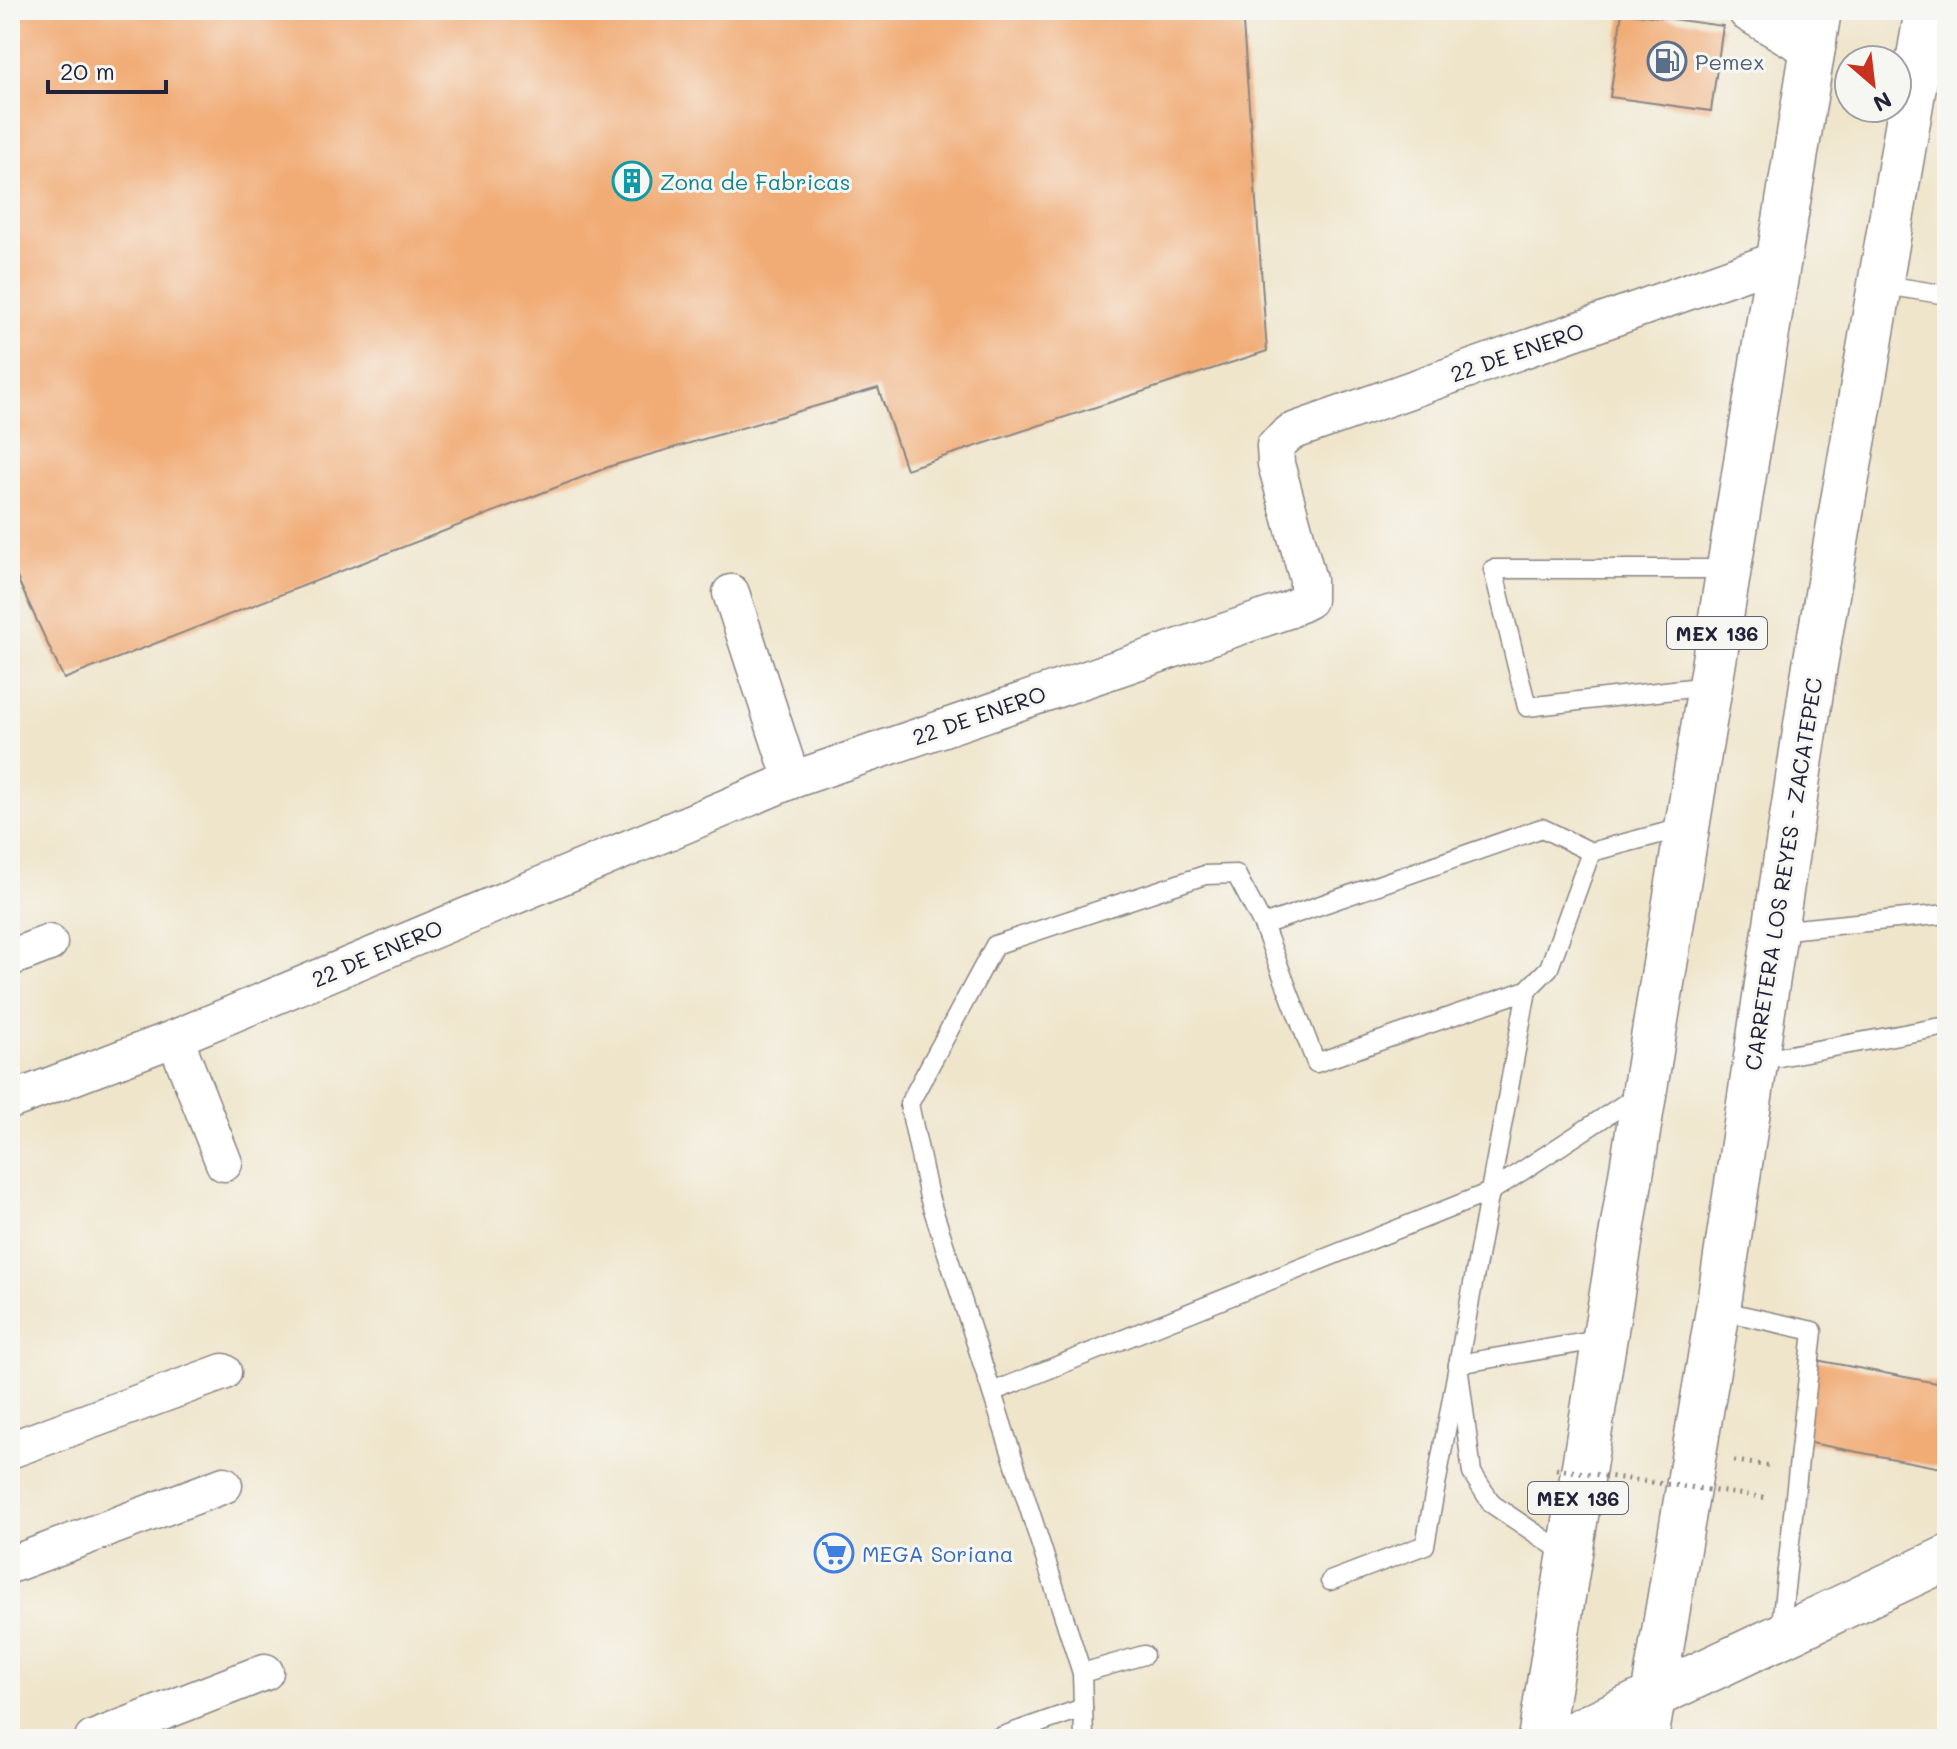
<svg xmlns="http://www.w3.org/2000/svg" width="1957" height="1749" viewBox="0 0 1957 1749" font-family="Mali,sans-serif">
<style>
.building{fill:#f1ab75}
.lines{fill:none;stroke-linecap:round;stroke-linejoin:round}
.lane-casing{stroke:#888483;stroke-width:21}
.street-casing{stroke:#888483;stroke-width:39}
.primary-casing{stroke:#888483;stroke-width:47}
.path{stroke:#888483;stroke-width:5;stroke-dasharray:2 6;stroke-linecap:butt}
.lane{stroke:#fff;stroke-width:18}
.street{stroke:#fff;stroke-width:36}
.primary{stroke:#fff;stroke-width:44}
.path-bridge{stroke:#888483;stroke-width:5;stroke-dasharray:2 6;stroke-linecap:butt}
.labels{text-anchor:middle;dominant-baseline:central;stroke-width:6;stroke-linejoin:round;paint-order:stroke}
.shield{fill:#f6f6f2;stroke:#626272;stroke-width:2}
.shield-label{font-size:20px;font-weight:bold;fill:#22223b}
.service-label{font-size:22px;fill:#4e5e75;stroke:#f6f6f2;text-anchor:start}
.culture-label{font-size:22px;fill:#0d838f;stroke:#f6f6f2;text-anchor:start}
.street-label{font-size:22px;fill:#22223b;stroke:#f6f6f2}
.shop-label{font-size:22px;fill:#366cbe;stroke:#f6f6f2;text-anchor:start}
</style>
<rect width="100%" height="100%" fill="#f6f6f2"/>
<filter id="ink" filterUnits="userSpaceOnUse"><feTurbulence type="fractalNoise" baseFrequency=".0125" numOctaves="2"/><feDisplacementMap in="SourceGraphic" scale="16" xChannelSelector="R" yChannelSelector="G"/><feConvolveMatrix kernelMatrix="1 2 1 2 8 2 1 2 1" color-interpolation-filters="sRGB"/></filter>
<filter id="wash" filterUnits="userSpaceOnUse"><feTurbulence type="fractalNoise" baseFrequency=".006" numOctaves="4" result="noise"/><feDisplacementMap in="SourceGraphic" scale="32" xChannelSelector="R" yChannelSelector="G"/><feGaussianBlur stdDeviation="1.8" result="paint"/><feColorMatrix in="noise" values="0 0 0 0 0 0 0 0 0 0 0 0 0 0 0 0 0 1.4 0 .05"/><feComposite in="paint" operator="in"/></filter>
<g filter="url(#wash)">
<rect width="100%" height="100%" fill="#efe5cb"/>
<g id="blocks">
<g class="building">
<polygon points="10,10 1242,10 1267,351 906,469 878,388 611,466 64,679 10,563"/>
<polygon points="1622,12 1723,26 1711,111 1610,97"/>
<polygon points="1816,1360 1947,1385 1947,1469 1800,1441"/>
</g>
</g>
</g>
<g filter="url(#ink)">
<use href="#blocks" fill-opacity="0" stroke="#888483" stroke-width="2"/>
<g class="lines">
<defs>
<g id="lane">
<polyline points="1879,284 1947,295"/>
<polyline points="1708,686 1527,707 1493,569 1728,569"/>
<polyline points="1263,925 1542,828 1591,852 1686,827"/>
<polyline points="1776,931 1947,914"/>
<polyline points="1757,1061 1947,1026"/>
<polyline points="1719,1310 1813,1331 1780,1634"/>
<polyline points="992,1392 1490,1192 1638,1095"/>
<polyline points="1569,1556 1492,1504 1472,1473 1458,1364 1604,1339"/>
<polyline points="1330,1581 1425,1545 1527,990"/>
<polyline points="1082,1673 1144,1655"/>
<polyline points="994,1739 1083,1708"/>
<polyline points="1084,1739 1082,1673 929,1197 909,1104 995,945 1205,875 1236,874 1263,925 1316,1063 1527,990 1549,968 1591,852"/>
</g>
<g id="street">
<polyline points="731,593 792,780"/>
<polyline points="10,958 49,943"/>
<polyline points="175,1038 224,1163"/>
<polyline points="10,1101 175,1038 792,780 1288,610 1308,600 1308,580 1276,464 1275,446 1291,432 1777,260"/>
<polyline points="10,1450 223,1372"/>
<polyline points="10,1565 224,1485"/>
<polyline points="93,1739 265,1672"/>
</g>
<g id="primary">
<polyline points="1750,10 1813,47"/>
<polyline points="1540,1739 1819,10"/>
<polyline points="1562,1739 1947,1558"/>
<polyline points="1646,1739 1718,1310 1815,665 1927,10"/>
</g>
</defs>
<use href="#lane" class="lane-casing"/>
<use href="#street" class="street-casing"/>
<use href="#primary" class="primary-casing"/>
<polyline class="path" points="1734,1461 1771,1466"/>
<use href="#lane" class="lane"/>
<use href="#street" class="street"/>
<use href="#primary" class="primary"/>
<polyline class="path-bridge" points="1556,1469 1768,1498"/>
</g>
</g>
<defs>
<symbol id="fuel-ring" viewBox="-11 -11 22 22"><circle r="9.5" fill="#f6f6f2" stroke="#5c6f8a" stroke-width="1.5"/><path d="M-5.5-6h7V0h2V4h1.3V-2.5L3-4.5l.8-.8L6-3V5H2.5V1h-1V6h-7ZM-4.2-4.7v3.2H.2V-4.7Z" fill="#5c6f8a"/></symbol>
<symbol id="building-ring" viewBox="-11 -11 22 22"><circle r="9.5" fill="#f6f6f2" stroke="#0f9aa8" stroke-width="1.5"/><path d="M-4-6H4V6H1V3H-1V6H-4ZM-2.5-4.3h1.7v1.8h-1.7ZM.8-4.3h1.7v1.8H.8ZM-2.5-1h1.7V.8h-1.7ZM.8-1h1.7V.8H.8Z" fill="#0f9aa8"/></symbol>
<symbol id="supermarket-ring" viewBox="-11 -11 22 22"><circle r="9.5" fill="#f6f6f2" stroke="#3f7fe0" stroke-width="1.5"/><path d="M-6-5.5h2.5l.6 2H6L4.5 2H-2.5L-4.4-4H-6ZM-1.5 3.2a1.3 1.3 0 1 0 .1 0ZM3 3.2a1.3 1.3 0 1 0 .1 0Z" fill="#3f7fe0"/></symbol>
</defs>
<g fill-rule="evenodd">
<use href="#fuel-ring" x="1645" y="39" width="44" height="44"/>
<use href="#building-ring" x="610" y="159" width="44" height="44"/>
<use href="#supermarket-ring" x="812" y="1531" width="44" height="44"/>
</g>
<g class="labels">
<g class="shield">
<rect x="1667" y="617" width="100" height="32" rx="6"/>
<rect x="1528" y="1482" width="100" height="32" rx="6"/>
</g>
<g class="shield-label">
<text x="1717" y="633">MEX 136</text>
<text x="1578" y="1498">MEX 136</text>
</g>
<g class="service-label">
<text x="1695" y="61">Pemex</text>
</g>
<g class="culture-label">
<text x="660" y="181">Zona de Fabricas</text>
</g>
<g class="street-label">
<text transform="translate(1517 352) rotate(-19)">22 DE ENERO</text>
<text transform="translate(979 715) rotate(-19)">22 DE ENERO</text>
<text transform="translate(1783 874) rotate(-81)">CARRETERA LOS REYES - ZACATEPEC</text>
<text transform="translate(377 953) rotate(-23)">22 DE ENERO</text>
</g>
<g class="shop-label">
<text x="862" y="1553">MEGA Soriana</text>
</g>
</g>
<rect width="1957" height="1749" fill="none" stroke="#f6f6f2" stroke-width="40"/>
<g transform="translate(1873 84) rotate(152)"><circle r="38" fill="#f6f6f2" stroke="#a1a1a9" stroke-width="2"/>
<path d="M0-6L14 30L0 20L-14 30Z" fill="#c8321e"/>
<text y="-12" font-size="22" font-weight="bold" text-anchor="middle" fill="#22223b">N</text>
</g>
<path d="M48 80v12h118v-12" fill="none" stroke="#22223b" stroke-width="4"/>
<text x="60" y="80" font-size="24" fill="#22223b" stroke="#f6f6f2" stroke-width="6" paint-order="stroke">20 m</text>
</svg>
